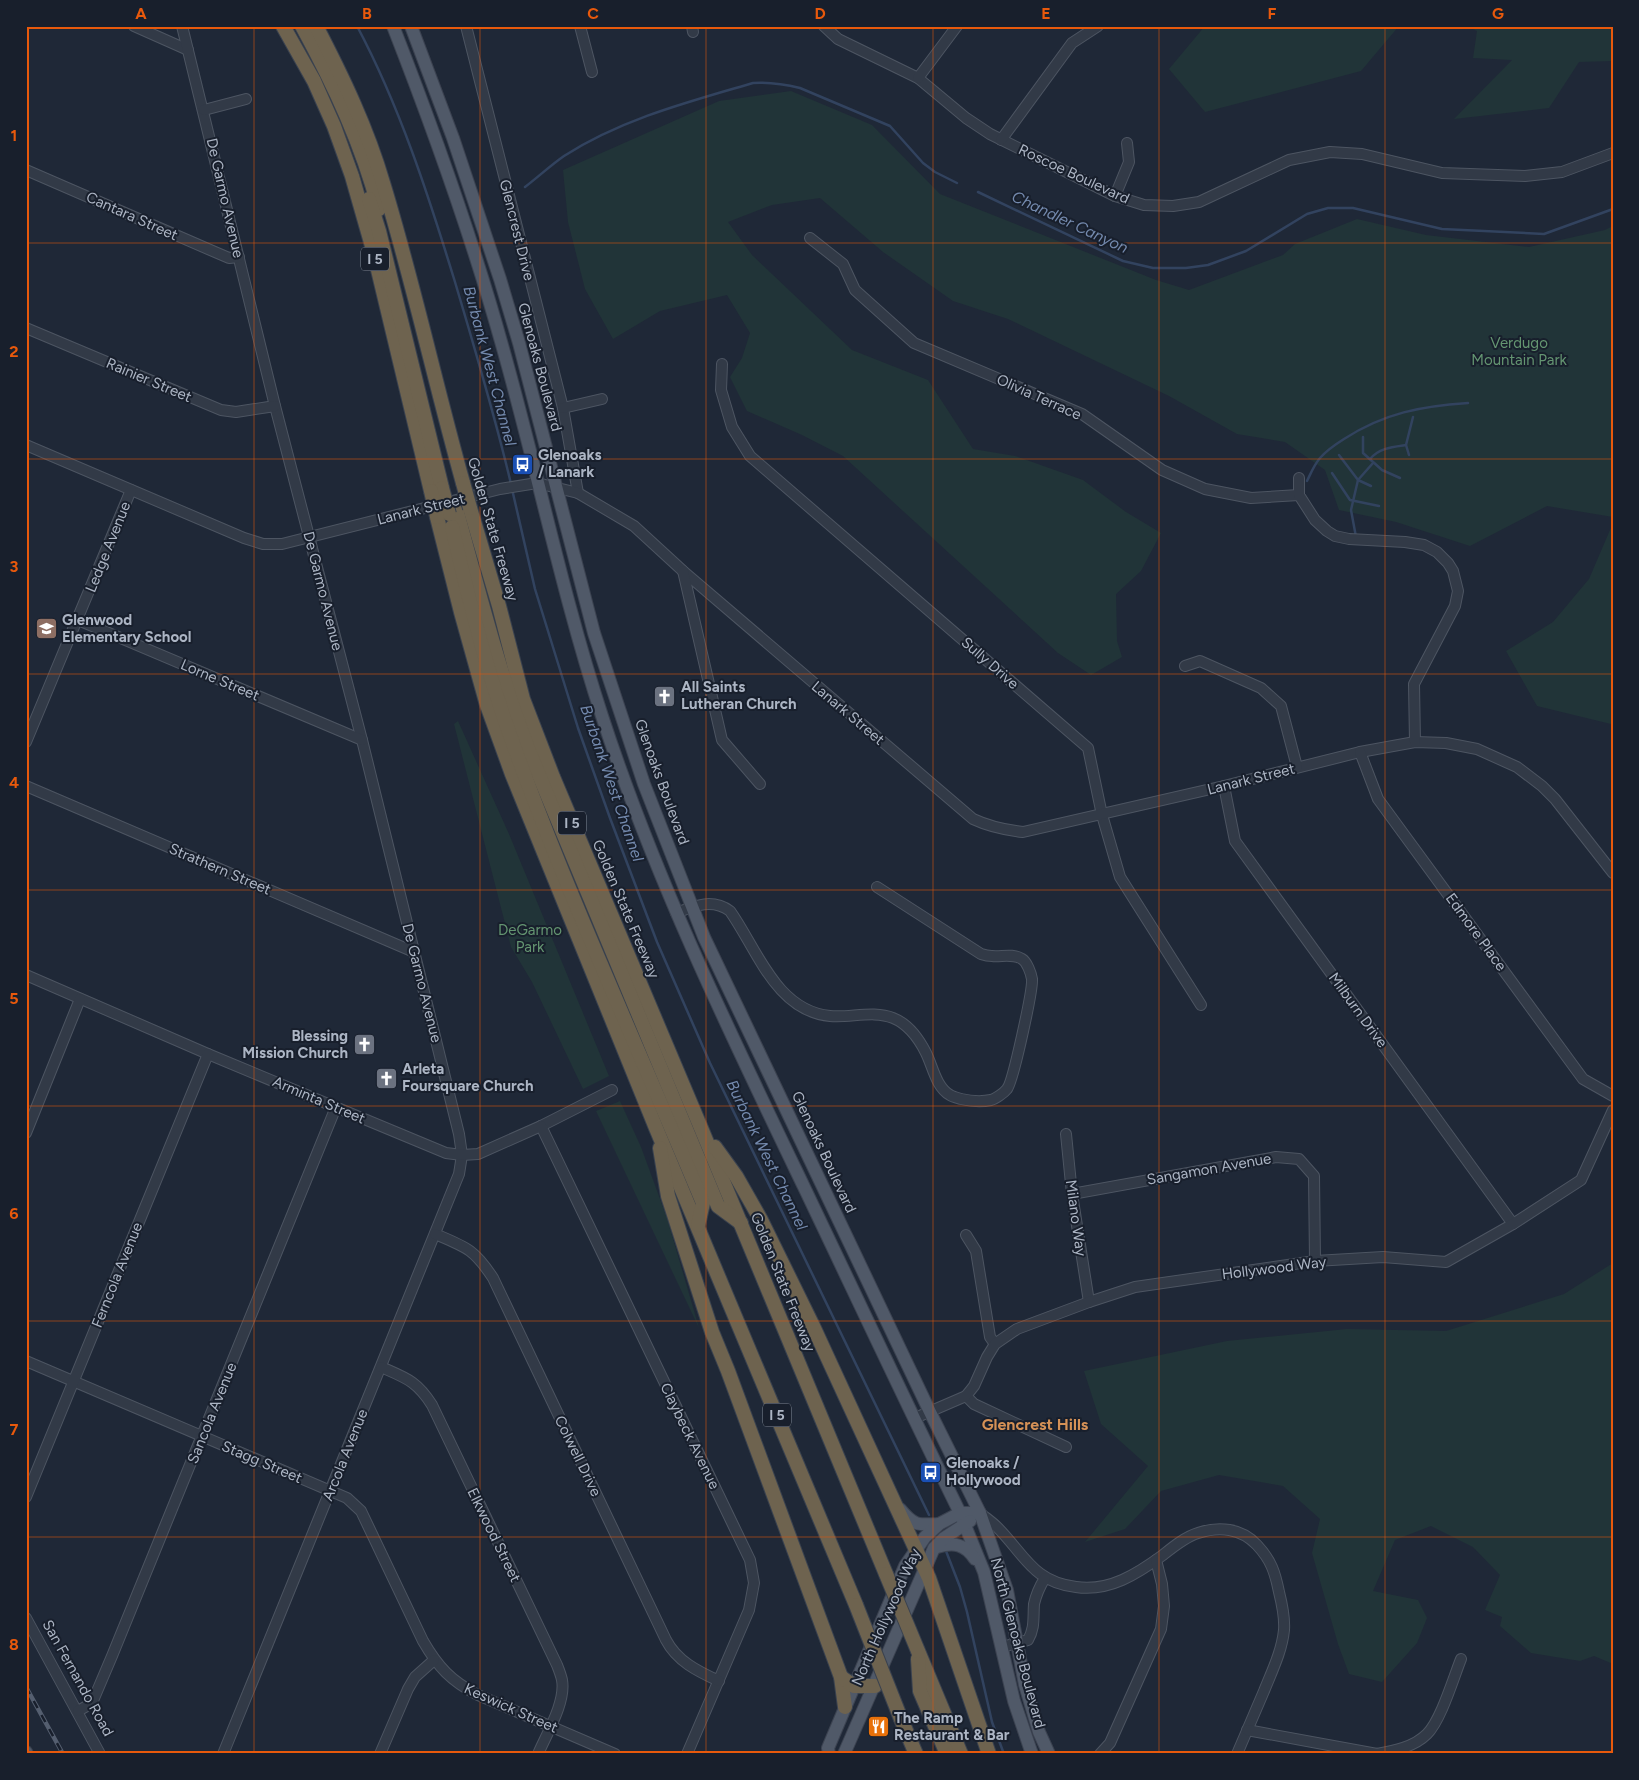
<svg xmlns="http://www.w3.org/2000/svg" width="1639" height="1780" viewBox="0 0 1639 1780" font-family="Figtree,sans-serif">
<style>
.green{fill:#213438}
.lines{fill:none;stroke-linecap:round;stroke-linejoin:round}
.stream{stroke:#32435f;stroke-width:2.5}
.minor-casing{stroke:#4d5562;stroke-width:12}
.major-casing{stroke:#3c4351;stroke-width:14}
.highway-casing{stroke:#3a424f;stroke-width:16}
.minor{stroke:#323a47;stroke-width:10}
.major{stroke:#505968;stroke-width:12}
.highway{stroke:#6e634f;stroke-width:14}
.rail-casing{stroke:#545e6f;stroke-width:4.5}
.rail{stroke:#181f2c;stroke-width:2.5;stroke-dasharray:8;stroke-linecap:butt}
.highway-bridge-casing{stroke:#3a424f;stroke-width:16;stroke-linecap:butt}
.highway-bridge{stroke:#6e634f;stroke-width:14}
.grid{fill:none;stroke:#e8590c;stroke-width:1;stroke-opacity:0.55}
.labels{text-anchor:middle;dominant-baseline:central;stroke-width:4;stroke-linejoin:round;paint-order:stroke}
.shield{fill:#181f2c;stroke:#808896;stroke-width:1}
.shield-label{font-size:14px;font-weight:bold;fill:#acb5c4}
.street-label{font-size:15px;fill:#acb5c4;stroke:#181f2c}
.park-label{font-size:15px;fill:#649571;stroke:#181f2c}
.poi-label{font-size:15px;font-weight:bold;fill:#acb5c4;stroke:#181f2c;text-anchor:start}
.water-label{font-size:16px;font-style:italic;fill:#748aae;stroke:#181f2c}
.neighbourhood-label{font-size:16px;font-weight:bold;fill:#d59156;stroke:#181f2c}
.neatline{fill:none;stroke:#e8590c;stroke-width:2}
.grid-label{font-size:16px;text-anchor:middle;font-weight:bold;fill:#e8590c}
</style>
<rect width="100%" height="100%" fill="#1f2837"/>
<g class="green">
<polygon points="1205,26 1399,26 1361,71 1205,112 1169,69"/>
<polygon points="1467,26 1613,26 1613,61 1579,62 1549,108 1454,119 1512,60 1473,58 1477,31"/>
<polygon points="791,91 872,125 940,194 1156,280 1189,290 1283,255 1295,244 1357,219 1426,235 1529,247 1605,230 1613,226 1613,517 1547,506 1470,546 1396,522 1339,510 1325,470 1285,442 1237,434 1169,396 1008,319 953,301 883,252 820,198 772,205 728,222 752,255 852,350 928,380 973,449 1015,456 1083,480 1126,512 1161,533 1141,571 1116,594 1117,641 1122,657 1091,675 1058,653 843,456 802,435 747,411 730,377 742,358 750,333 727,295 660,311 613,339 585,289 568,222 563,170 719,101"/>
<polygon points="1613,523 1613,723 1611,724 1537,706 1506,651 1553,622 1589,579"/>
<polygon points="458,721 509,834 609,1076 583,1089 532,982 511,947 454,724"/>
<polygon points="620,1101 641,1147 667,1218 699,1328 596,1111"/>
<polygon points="1613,1263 1613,1664 1594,1656 1580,1661 1531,1653 1500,1626 1502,1617 1485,1610 1500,1575 1473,1547 1431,1526 1395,1540 1373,1591 1418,1600 1427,1618 1417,1643 1382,1682 1349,1674 1338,1644 1312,1553 1320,1519 1283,1486 1219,1475 1161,1491 1125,1529 1085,1542 1148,1466 1101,1424 1084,1371 1227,1341 1347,1329 1446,1331 1564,1294"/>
</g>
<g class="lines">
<g class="stream">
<path d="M357 26C400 107 428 194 455 282 475 349 495 416 511 484"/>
<path d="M525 187C538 177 551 165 564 156 622 119 688 102 753 83 769 82 784 84 800 88L890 126 923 163 935 172 957 183"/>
<polyline points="978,192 1123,261 1153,268 1186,268 1208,265 1246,251 1307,214 1328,208 1353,208 1442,229 1544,234 1613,209"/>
<polyline points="1363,437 1363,453 1382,470 1400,478"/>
<polyline points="1339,455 1358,480 1371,486"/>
<polyline points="1409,455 1406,445 1413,417"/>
<path d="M1370 459C1379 448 1392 447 1406 445"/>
<polyline points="1332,473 1350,500 1379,506"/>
<path d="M1307 481C1311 473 1314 465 1320 458 1327 450 1336 444 1344 439 1384 413 1422 406 1468 403"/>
<polyline points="512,489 535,589 578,728 610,818 657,942 710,1063 929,1515"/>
<polyline points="1356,537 1351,510 1358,480 1373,463"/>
<polyline points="946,1551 960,1587 967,1612 992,1722 1004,1754"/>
</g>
<defs>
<g id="minor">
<polyline points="134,26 188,50"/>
<polyline points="182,26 275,406 362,740 459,1134 462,1155 459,1174 223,1754"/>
<polyline points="466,26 563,408 578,493"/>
<polyline points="580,26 592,72"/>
<polyline points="692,26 693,32"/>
<polyline points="824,26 838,39 918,78 966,118 990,134 1115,196 1144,205 1173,206 1199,202 1289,160 1330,152 1362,154 1442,173 1525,176 1562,172 1613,153"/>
<polyline points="918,78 957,26"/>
<polyline points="204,110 246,99"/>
<polyline points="1001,140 1072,43 1098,26"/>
<polyline points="26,170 215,252 229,258 239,257"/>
<polyline points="1115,196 1129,162 1127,143"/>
<polyline points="810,238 843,264 855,290 914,343 1082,414 1162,470 1205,489 1251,498 1299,495"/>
<polyline points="26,328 221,410 236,412 275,406"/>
<polyline points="722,364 721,390 732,427 750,456 1088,748 1102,815 1120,877 1201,1005"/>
<polyline points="563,408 602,399"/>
<path d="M26 445 244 538 263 544H282L500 489 537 483 578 493 634 526 683 571 973 819C990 827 1005 830 1023 832L1224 786 1360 752 1415 742 1446 743 1477 749 1517 767 1542 786 1555 799 1613 873"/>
<polyline points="1299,478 1299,495 1315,520 1327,531 1335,536 1349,539 1405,542 1424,545 1437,552 1448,563 1453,571 1458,591 1455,606 1414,684 1415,742"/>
<polyline points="683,571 722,740 760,784"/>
<polyline points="78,620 362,740"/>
<polyline points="1185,666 1200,661 1261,688 1281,706 1297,767"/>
<polyline points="26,742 131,490"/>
<polyline points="1360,752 1378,799 1583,1079 1613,1096"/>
<polyline points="26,786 414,952"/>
<polyline points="1224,786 1235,841 1513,1224"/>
<path d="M676 913C694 906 712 898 730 911 757 949 776 1011 830 1016 850 1018 874 1010 893 1018 908 1024 919 1039 926 1053 933 1067 936 1087 950 1095 953 1097 958 1098 961 1099 970 1101 981 1102 991 1100 995 1099 1004 1093 1007 1089 1013 1082 1033 990 1032 979 1031 973 1027 962 1022 959 1012 953 1002 957 992 956 988 956 984 955 981 954L877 887"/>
<polyline points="26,975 208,1054 446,1153 462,1155 478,1154 541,1126 612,1090"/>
<polyline points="541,1126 750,1560 754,1583 749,1610 687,1754"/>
<polyline points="26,1133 80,999"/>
<polyline points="1066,1134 1072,1194 1089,1302"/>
<polyline points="1072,1194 1276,1157 1299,1159 1314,1176 1315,1261"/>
<path d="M435 1234C466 1247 474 1249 493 1278L666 1640C677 1661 697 1671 719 1681"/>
<polyline points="966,1235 976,1251 990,1337 995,1344"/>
<path d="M26 1361 347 1498 361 1511 423 1641C438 1667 451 1681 478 1695L615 1754"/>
<path d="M381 1367C406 1378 417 1381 432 1405L557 1665C559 1670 561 1675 562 1680 566 1702 547 1733 538 1754"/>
<polyline points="966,1396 974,1404 1066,1447"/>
<polyline points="915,1418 966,1396 974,1386 987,1357 995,1344 1017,1329 1089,1302 1135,1287 1315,1261 1383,1257 1446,1262 1513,1224 1581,1180 1613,1110"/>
<polyline points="26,1497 208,1054"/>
<path d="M980 1513C986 1518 992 1522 997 1527 1025 1555 1033 1582 1076 1587 1109 1592 1137 1574 1163 1555 1173 1547 1185 1537 1198 1533 1219 1526 1241 1528 1257 1545 1271 1560 1275 1572 1279 1592 1282 1604 1285 1617 1284 1630 1282 1651 1272 1671 1264 1691 1255 1712 1246 1733 1237 1754"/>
<polyline points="26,1618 100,1754"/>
<path d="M1002 1647 1028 1640C1035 1628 1033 1618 1034 1604 1036 1595 1040 1586 1045 1578"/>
<polyline points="78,1711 92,1703 112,1656 336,1107"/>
<path d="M1247 1730 1377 1754C1394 1751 1414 1747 1427 1734 1441 1720 1453 1679 1461 1659"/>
<polyline points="380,1754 408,1689 415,1677 434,1660"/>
<polyline points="1100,1754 1110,1743 1161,1629 1164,1606 1162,1584 1156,1560"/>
</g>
<g id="major">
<path d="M393 26C434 131 472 237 502 345 537 468 562 594 602 716 655 879 730 1033 804 1187 856 1296 907 1405 960 1513L984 1572 1014 1701 1032 1754"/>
<polyline points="411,26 453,138 500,279 519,343 594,633 644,784 704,937 930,1412 980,1513 1007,1590 1025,1685 1039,1732 1049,1754"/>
<path d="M900 1509C914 1526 918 1525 939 1524"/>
<path d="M937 1547C954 1542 965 1544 975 1559"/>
<polyline points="26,1752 27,1754"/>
<polyline points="829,1754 828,1748 905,1566 925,1537 939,1524 960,1513 980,1513"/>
<polyline points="844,1754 934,1548 944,1538 970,1521"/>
</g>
<g id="highway">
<polyline points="283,26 314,81 334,126 352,176 374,253 431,491"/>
<path d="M302 26C334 85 362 144 379 209"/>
<path d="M316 26C342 76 367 128 383 183 413 281 435 383 463 483"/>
<polyline points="369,199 379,231 442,488"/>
<polyline points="470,508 499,606 523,699 553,777 701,1128 886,1574"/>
<path d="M457 512C479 592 499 673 529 751L718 1206 741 1223"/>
<polyline points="437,517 461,612 487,705 512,774 656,1128 856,1605"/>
<path d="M452 527C469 602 488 677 515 749 571 903 640 1052 703 1203L698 1225"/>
<polyline points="715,1147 736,1176 761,1220 813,1326 929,1578 989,1754"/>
<polyline points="660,1148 668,1196 712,1332 728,1371 841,1677 845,1707"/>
<polyline points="918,1651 961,1754"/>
<polyline points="918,1659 920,1691 947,1754"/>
<polyline points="841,1677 854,1686 875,1686"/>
<polyline points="901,1719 916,1754"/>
</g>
</defs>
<use href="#minor" class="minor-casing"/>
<use href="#major" class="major-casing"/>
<use href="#highway" class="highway-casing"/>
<use href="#minor" class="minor"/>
<use href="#major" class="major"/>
<use href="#highway" class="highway"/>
<defs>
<polyline id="rail" points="26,1687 63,1754"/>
</defs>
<use href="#rail" class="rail-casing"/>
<use href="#rail" class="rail"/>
<defs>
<g id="highway-bridge">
<polyline points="463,483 470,508"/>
<polyline points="442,488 449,514"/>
<polyline points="431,491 437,517"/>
<polyline points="886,1574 918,1651"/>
<polyline points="856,1605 901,1719"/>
</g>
</defs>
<use href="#highway-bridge" class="highway-bridge-casing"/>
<use href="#highway-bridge" class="highway-bridge"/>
</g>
<path class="grid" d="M254 26V1754M480 26V1754M706 26V1754M933 26V1754M1159 26V1754M1385 26V1754M26 243H1613M26 459H1613M26 674H1613M26 890H1613M26 1106H1613M26 1321H1613M26 1537H1613"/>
<defs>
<symbol id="bus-square" viewBox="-11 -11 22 22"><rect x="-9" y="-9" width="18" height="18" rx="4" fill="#1a4fb4" stroke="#181f2c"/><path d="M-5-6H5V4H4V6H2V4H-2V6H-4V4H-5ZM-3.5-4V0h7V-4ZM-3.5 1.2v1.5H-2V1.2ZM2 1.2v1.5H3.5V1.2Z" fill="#fff"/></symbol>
<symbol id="school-square" viewBox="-11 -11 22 22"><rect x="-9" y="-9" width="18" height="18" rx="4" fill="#8d6e63" stroke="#181f2c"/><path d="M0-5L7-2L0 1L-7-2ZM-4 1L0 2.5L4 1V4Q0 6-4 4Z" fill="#fff"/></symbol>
<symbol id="church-square" viewBox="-11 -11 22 22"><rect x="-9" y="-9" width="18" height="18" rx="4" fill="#6b7280" stroke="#181f2c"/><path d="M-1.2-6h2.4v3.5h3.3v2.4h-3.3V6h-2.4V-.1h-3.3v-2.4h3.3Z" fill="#fff"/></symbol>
<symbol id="restaurant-square" viewBox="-11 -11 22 22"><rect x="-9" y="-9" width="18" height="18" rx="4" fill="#e8710a" stroke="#181f2c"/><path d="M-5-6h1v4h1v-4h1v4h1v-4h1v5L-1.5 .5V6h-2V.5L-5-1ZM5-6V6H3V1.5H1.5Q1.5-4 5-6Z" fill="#fff"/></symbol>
</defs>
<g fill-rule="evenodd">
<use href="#bus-square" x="510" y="452" width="25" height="25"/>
<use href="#school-square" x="34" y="616" width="25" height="25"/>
<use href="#church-square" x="652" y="684" width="25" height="25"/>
<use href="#church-square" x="352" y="1032" width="25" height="25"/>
<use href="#church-square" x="374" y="1066" width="25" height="25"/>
<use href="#bus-square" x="918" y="1460" width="25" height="25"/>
<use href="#restaurant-square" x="866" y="1714" width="25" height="25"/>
</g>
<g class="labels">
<g class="shield">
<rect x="361" y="247.5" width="28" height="23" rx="4"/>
<rect x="558" y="811.5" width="28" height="23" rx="4"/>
<rect x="763" y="1403.5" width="28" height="23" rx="4"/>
</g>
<g class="shield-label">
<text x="375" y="259">I 5</text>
<text x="572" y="823">I 5</text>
<text x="777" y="1415">I 5</text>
</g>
<g class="street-label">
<text transform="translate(1074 174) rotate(25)">Roscoe Boulevard</text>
<text transform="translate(225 198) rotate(77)">De Garmo Avenue</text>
<text transform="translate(132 216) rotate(24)">Cantara Street</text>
<text transform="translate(517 230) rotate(76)">Glencrest Drive</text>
<text transform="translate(540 367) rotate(75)">Glenoaks Boulevard</text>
<text transform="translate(149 380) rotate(23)">Rainier Street</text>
<text transform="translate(1039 397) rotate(24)">Olivia Terrace</text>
<text transform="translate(421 509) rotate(-14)">Lanark Street</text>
<text transform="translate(493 529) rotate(74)">Golden State Freeway</text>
<text transform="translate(108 547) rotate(-68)">Ledge Avenue</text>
<text transform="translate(323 591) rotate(76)">De Garmo Avenue</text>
<text transform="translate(990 663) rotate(41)">Sully Drive</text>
<text transform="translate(220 680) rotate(23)">Lorne Street</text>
<text transform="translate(848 713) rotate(40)">Lanark Street</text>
<text transform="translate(1251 779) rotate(-14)">Lanark Street</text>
<text transform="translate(662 782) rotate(70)">Glenoaks Boulevard</text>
<text transform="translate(220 869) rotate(23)">Strathern Street</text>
<text transform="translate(626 909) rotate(67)">Golden State Freeway</text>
<text transform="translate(1476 932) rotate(54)">Edmore Place</text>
<text transform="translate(422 983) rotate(76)">De Garmo Avenue</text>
<text transform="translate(1358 1010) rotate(54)">Milburn Drive</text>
<text transform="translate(319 1100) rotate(23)">Arminta Street</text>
<text transform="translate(824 1152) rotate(65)">Glenoaks Boulevard</text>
<text transform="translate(1209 1169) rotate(-10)">Sangamon Avenue</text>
<text transform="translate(1076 1218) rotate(82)">Milano Way</text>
<text transform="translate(1274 1268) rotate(-7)">Hollywood Way</text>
<text transform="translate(117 1275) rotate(-68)">Ferncola Avenue</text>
<text transform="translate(783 1282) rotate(68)">Golden State Freeway</text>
<text transform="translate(212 1413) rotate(-68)">Sancola Avenue</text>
<text transform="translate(690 1436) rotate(64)">Claybeck Avenue</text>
<text transform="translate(345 1455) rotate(-68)">Arcola Avenue</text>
<text transform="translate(578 1456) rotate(64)">Colwell Drive</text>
<text transform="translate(262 1462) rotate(23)">Stagg Street</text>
<text transform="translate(494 1535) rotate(64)">Elkwood Street</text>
<text transform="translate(886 1617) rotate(-66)">North Hollywood Way</text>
<text transform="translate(1018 1643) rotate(75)">North Glenoaks Boulevard</text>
<text transform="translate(78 1678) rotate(61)">San Fernando Road</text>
<text transform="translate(511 1708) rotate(24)">Keswick Street</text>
</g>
<g class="park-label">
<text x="1519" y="343">Verdugo<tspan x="1519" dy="17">Mountain Park</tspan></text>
<text x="530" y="930">DeGarmo<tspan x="530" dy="17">Park</tspan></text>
</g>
<g class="poi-label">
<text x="538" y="455">Glenoaks<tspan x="538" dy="17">/ Lanark</tspan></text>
<text x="62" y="620">Glenwood<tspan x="62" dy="17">Elementary School</tspan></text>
<text x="681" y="687">All Saints<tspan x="681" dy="17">Lutheran Church</tspan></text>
<text x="348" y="1036" text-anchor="end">Blessing<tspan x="348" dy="17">Mission Church</tspan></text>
<text x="402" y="1069">Arleta<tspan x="402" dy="17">Foursquare Church</tspan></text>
<text x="946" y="1463">Glenoaks /<tspan x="946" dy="17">Hollywood</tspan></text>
<text x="894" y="1718">The Ramp<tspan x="894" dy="17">Restaurant &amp; Bar</tspan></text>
</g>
<g class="water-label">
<text transform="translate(1070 222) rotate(25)">Chandler Canyon</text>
<text transform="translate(490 366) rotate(75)">Burbank West Channel</text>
<text transform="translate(612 783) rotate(71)">Burbank West Channel</text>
<text transform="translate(767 1155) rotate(64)">Burbank West Channel</text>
</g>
<g class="neighbourhood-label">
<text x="1035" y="1424">Glencrest Hills</text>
</g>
</g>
<rect width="1639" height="1780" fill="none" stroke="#181f2c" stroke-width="55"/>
<rect x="28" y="28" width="1584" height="1724" class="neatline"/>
<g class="grid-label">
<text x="141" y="19">A</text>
<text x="367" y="19">B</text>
<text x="593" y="19">C</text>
<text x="820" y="19">D</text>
<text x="1046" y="19">E</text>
<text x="1272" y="19">F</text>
<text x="1498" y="19">G</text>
<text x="14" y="141">1</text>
<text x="14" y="357">2</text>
<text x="14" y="572">3</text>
<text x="14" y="788">4</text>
<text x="14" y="1004">5</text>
<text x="14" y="1219">6</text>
<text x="14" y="1435">7</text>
<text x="14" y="1650">8</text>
</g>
</svg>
